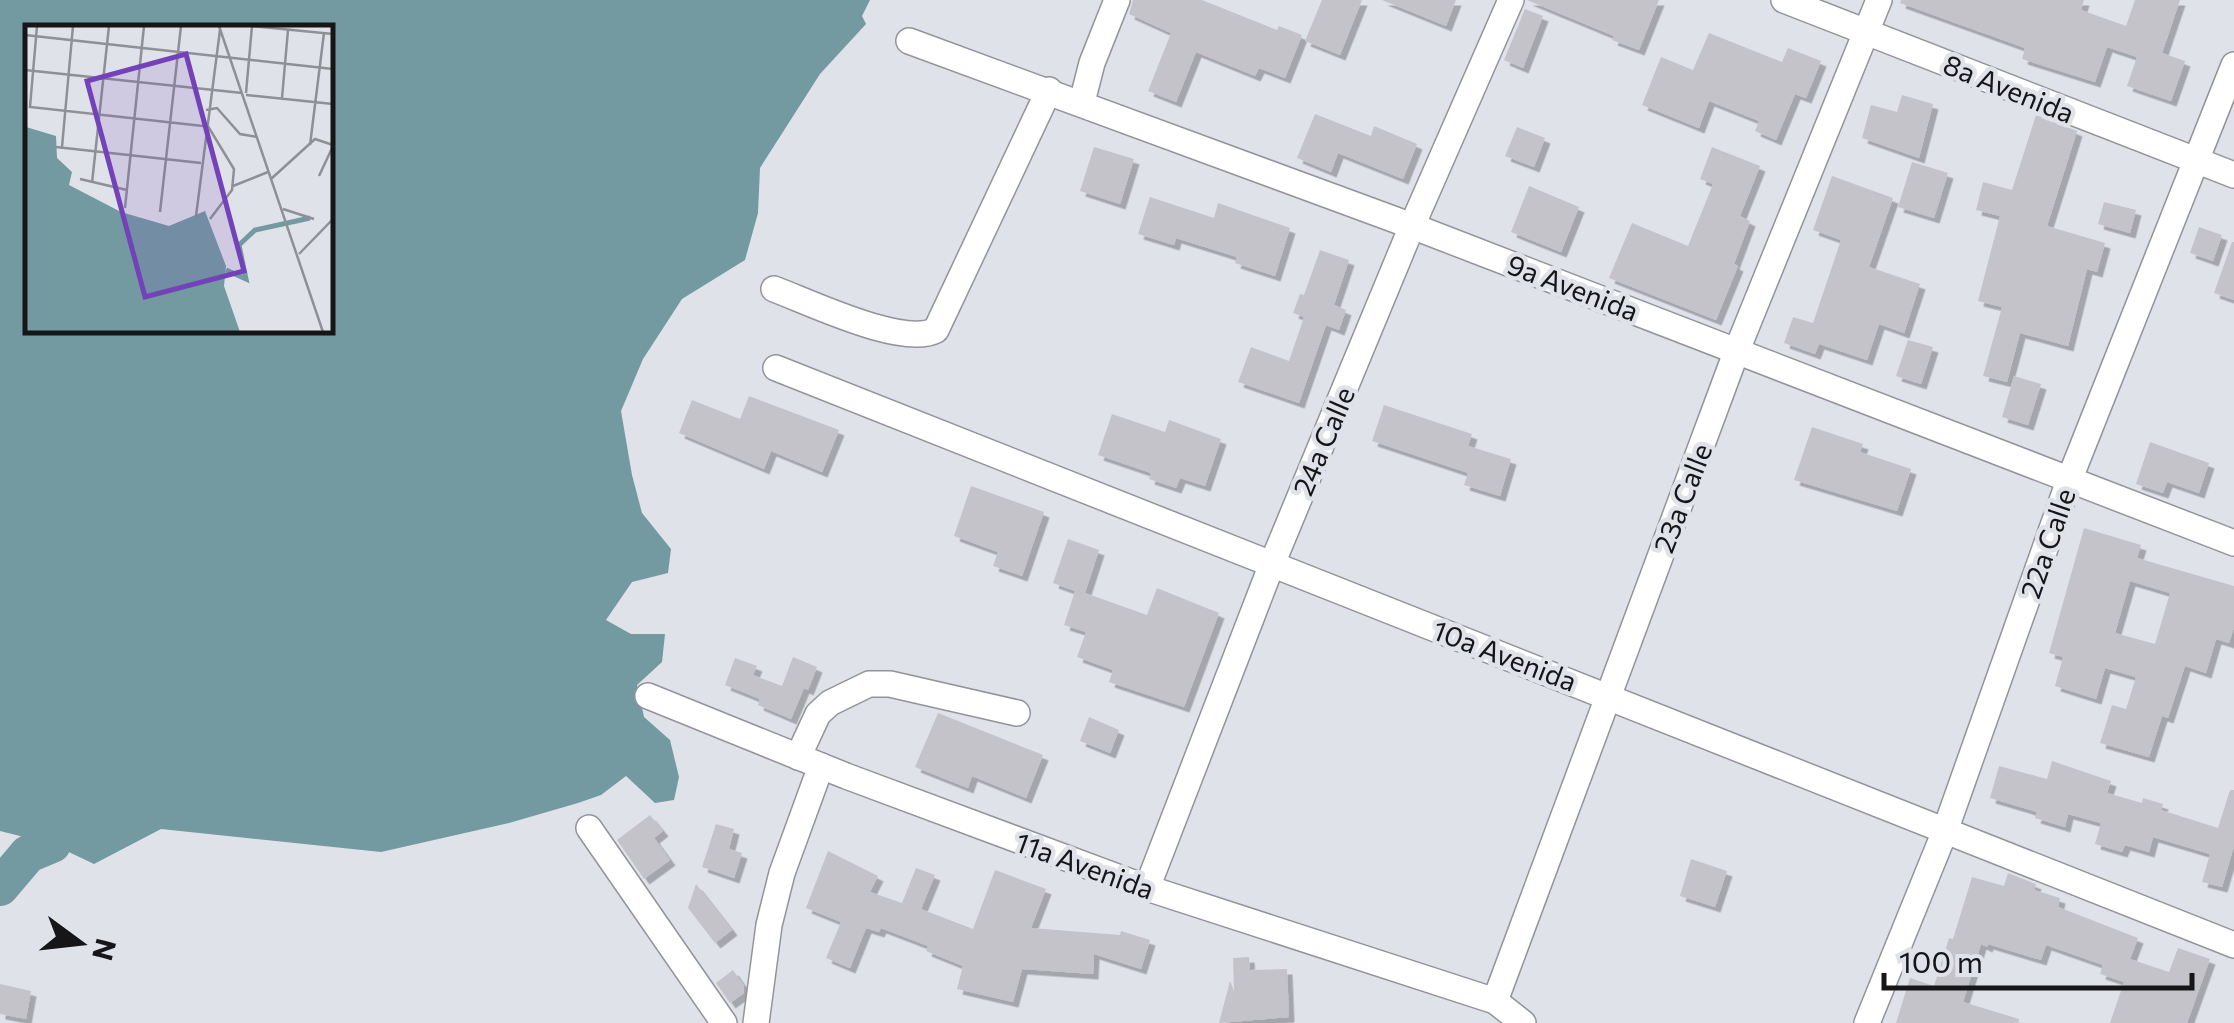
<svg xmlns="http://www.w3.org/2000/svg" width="2234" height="1023" viewBox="0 0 2234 1023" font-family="Commissioner,sans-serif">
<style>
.water{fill:#729aa0;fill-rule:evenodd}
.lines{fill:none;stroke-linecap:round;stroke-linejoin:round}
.river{stroke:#729aa0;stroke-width:38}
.building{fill:#c4c3ca;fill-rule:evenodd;filter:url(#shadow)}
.minor-casing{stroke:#93949b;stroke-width:28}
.minor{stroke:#fff;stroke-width:25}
.labels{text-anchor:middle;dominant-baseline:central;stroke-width:9;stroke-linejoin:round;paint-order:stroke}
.street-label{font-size:28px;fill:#161619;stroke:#e0e2e9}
.inset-river{fill:none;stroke:#729aa0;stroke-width:5}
.inset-road{fill:none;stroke:#8f9096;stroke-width:2.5}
.view{fill:#7342b9;fill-opacity:0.15;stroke:#7342b9;stroke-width:5}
.inset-edge{fill:none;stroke:#161619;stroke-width:5}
</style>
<defs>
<filter id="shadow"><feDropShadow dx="5.5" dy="5.5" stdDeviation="0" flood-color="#0004"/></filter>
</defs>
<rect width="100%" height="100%" fill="#e0e2e9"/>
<path class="water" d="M0 0H870L862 16 866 24 820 74 760 168 758 213 745 260 682 299 643 359 621 411 632 475 642 513 671 549 668 573 632 582 606 620 631 634H665L662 662 637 685 644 717 670 740 679 777 674 800 655 803 626 776 601 795 578 803 509 823 381 852 161 829 94 864 52 844 0 831ZM28 28H330V330H28Z"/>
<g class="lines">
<polyline class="river" points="0,887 28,854 52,844"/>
</g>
<g class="building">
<polygon points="1133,0 1202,0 1277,30 1279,26 1302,35 1285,78 1259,68 1255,76 1196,52 1176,102 1148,91 1171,33 1129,14"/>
<polygon points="1322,0 1362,0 1340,55 1305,41"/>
<polygon points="1382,0 1456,0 1446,26"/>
<polygon points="1527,0 1659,0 1639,50 1612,40 1614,36"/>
<polygon points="1901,0 2084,0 2081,10 2126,26 2135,0 2180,0 2162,53 2185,61 2171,101 2127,86 2137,57 2107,47 2095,82 2022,59 2025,48 1900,3"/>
<polygon points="1525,9 1543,16 1523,68 1504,60"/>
<polygon points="1709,33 1782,62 1788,48 1821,61 1806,98 1795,94 1776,140 1755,131 1759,121 1709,101 1699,128 1642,105 1661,57 1693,70"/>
<polygon points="1902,95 1933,104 1919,158 1862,138 1871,105 1897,112"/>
<polygon points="1315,114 1371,136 1374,126 1417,144 1403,179 1338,153 1331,172 1297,158"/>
<polygon points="2036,115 2077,131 2047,226 2105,243 2097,272 2087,269 2068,346 2020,333 2007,382 1983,376 2002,307 1978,301 2000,216 1976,210 1983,182 2012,190"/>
<polygon points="1517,127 1545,138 1534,167 1505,156"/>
<polygon points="1094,147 1134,159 1120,204 1080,191"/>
<polygon points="1712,147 1760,166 1740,216 1750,221 1734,264 1738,266 1716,320 1609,278 1632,223 1688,246 1713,184 1700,179"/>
<polygon points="1912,162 1948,173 1934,218 1898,207"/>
<polygon points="1832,176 1893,198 1869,267 1920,284 1904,333 1879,324 1867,360 1819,344 1815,354 1784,343 1793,317 1813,323 1841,240 1813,230"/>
<polygon points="1529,186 1579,207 1561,252 1511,232"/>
<polygon points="1150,197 1214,218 1218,203 1290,228 1275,276 1235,263 1237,257 1176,238 1174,245 1138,234"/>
<polygon points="2104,202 2136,210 2130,233 2098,224"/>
<polygon points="2199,227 2222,235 2213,261 2190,253"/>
<polygon points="2232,242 2234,242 2234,300 2214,293"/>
<polygon points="1320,250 1349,260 1334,305 1346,310 1339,330 1326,325 1299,403 1238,382 1251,347 1289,361 1304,317 1293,313 1300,294 1304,295"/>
<polygon points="1908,340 1933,347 1921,384 1896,376"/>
<polygon points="2014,376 2041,384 2028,425 2002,417"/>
<polygon points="749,396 839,430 822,472 771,451 764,469 679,433 692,400 740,419"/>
<polygon points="1384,405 1472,434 1468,446 1511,459 1500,496 1464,485 1468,473 1372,441"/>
<polygon points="1112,414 1165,432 1169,420 1221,439 1205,486 1180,478 1176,488 1149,479 1151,473 1098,455"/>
<polygon points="1812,427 1863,444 1860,452 1911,469 1897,511 1794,480"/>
<polygon points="2150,442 2209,463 2199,493 2167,482 2163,493 2136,484"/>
<polygon points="971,486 1044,512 1022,576 993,566 998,552 954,536"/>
<path d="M2084 528 2141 545 2137 558 2234 586V627L2229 643 2216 639 2206 673 2185 666 2168 718 2162 716 2149 757 2100 743 2112 705 2126 709 2136 677 2105 668 2096 699 2055 686 2063 657 2049 653ZM2130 581 2170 593 2155 644 2115 633Z"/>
<polygon points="1068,539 1099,550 1085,593 1147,615 1157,588 1219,613 1184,707 1109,682 1113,670 1077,657 1086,632 1064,625 1075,591 1053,583"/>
<polygon points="793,657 817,667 808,690 804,688 791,719 758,705 760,699 725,685 735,658 757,666 753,675 782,686"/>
<polygon points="938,713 1043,755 1026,798 972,776 968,788 915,767"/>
<polygon points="1089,717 1119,730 1110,753 1080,741"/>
<polygon points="2052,761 2111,781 2107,793 2142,803 2143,798 2163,804 2161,810 2218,828 2230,790 2234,790 2234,846 2222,887 2202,882 2210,854 2153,837 2149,852 2125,845 2122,852 2095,844 2101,823 2068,814 2065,827 2035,818 2037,812 1990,798 1999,766 2047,779"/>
<polygon points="650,815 663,831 654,838 670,860 644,879 617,840"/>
<polygon points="716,824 734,829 729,849 742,853 734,878 702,867"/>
<polygon points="828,851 878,876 870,892 902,903 916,868 935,875 921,909 973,929 995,870 1046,889 1031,928 1120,935 1121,931 1150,940 1141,969 1094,954 1093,974 1022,969 1013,1002 957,989 963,966 926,951 928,946 881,928 879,932 866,928 850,968 826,958 841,922 806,908"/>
<polygon points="1691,859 1727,871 1715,907 1680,896"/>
<polygon points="2008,873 2036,884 2034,890 2060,898 2058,907 2138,938 2130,959 2169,972 2178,948 2210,959 2187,1023 2110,1023 2124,982 2100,974 2103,965 2046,945 2041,960 1988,944 1987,947 1981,944 1963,1002 2019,1019 2018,1023 1896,1023 1910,978 1934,986 1949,938 1953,939 1972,877 2004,886"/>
<polygon points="696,884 732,930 715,943 688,908"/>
<polygon points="1249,957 1250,970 1287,969 1289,1017 1219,1023 1230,981 1234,991 1233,958"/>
<polygon points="733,970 744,986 744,993 730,1003 716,983"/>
<polygon points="0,984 31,991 26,1019 0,1014"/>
</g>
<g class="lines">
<defs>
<g id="minor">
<polyline points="1784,0 2234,175"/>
<polyline points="909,41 1412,226 2234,543"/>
<polyline points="1082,102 1092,63 1117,0"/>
<path d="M774 289C809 302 904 348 936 330L1049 90"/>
<polyline points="776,368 2234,945"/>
<polyline points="648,696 846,776 1147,888 1495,1001 1523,1023"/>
<polyline points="798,757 818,714 830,703 869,684 890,684 1017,713"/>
<polyline points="589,828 724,1023"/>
<polyline points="1147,888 1272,564 1412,226 1511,0"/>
<polyline points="1495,1001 1737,350 1879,0"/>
<polyline points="756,1023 769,925 782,873 821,766"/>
<polyline points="1867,1023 1945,831 2070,478 2234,65"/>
</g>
</defs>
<use href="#minor" class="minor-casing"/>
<use href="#minor" class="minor"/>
</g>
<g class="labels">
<g class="street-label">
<text transform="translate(2009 88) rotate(22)">8a Avenida</text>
<text transform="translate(1573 287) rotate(21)">9a Avenida</text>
<text transform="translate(1323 441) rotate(-67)">24a Calle</text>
<text transform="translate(1682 498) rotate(-69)">23a Calle</text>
<text transform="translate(2047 543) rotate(-71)">22a Calle</text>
<text transform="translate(1505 655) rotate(21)">10a Avenida</text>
<text transform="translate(1085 865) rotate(20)">11a Avenida</text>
</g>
</g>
<g transform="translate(25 25)">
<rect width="308" height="308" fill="#e0e2e9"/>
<path d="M1 102 31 111 32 133 47 147 44 160 96 187 144 201 180 186 201 241 199 261 215 307H0Z" fill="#729aa0"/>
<path class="inset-river" d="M201 245 221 254 214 220 230 205 285 193"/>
<path class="inset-road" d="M12 1 5 82 178 101M194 1 298 307M227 1 308 9M0 10 308 44M0 45 217 68M221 68 227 1M221 70 308 79M257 73 263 5M181 85 192 83 215 109 232 112M181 98 209 144 207 165 185 194M285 120 299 8M31 122 176 138M37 122 48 1M294 151 308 121M55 154 102 165M246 154 290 114 308 120M67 158 84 1M208 161 243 147M100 183 119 1M258 184 289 194M135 187 156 1M171 191 195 5M274 229 308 194"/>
<path class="view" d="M161 29 219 246 120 272 62 56Z"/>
<rect width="308" height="308" class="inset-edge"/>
</g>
<g transform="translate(80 943) rotate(105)" stroke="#e0e2e9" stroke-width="8" paint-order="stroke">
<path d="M0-8L18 38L0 25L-18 38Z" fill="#161619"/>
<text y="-15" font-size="28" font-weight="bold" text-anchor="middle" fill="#161619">N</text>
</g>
<path d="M1884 973v15h308v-15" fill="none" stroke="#161619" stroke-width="5"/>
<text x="1899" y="973" font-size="30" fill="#161619" stroke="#e0e2e9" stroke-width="8" paint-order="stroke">100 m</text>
</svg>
